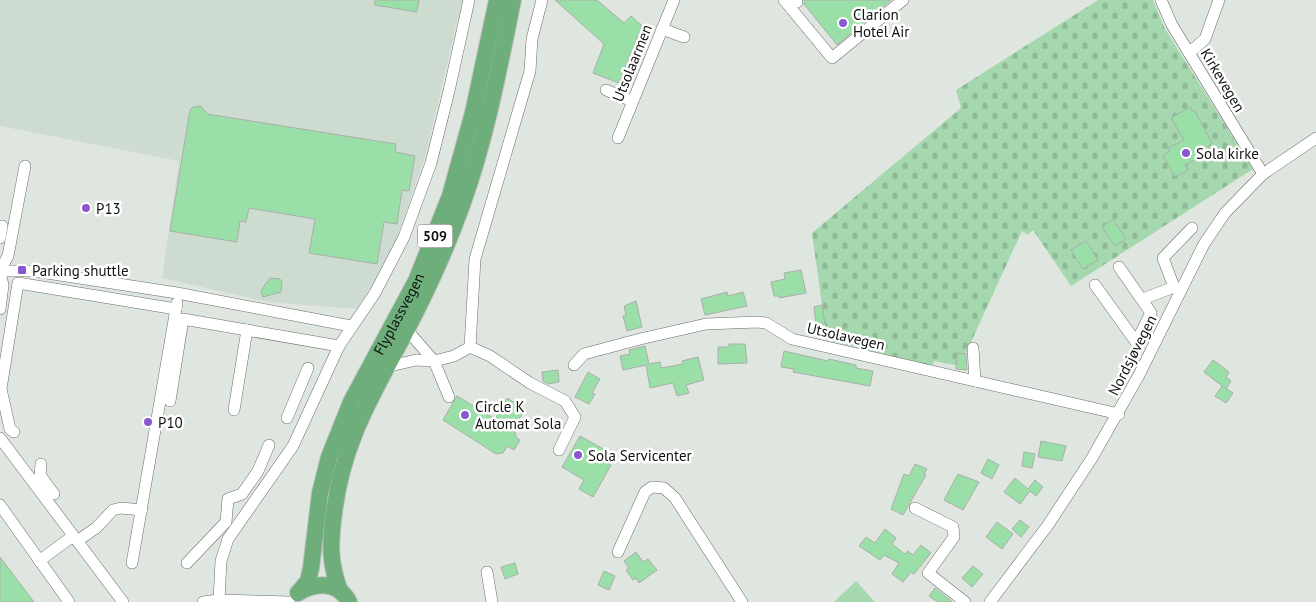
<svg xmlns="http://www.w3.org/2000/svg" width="1316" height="602" viewBox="0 0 1316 602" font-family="'PT Sans',sans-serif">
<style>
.built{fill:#cedbd0}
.green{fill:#a6d8af}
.cemetery{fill:url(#cemetery-stones)}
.building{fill:#9bdfa8;stroke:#a9afa9}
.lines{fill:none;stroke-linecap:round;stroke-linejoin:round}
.minor-casing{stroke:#686e69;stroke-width:12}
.highway-casing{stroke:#c1c1c1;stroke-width:18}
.minor{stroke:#fff;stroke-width:11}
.highway{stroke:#6dae7b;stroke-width:16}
.poi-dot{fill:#8957cf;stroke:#fff;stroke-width:2}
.labels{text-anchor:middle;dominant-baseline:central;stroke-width:5;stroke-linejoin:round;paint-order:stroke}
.shield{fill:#fff;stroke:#585958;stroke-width:1}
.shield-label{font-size:14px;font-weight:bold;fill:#101210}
.poi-label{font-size:15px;fill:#101210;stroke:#fff;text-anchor:start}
.street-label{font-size:15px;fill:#101210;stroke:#fff}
</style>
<defs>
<pattern id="cemetery-stones" width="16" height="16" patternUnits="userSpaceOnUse" patternTransform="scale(1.25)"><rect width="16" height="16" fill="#a6d8af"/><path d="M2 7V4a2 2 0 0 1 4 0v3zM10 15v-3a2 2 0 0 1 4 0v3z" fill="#8eb896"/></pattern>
</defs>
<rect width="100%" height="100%" fill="#dfe6e0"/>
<polygon class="built" points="0,0 475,0 472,19 458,18 425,158 390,257 357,309 268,302 162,278 179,161 0,126"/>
<polygon class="green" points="856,581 875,602 834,602"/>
<polygon class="cemetery" points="1098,0 1153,0 1165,29 1253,169 1071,286 1033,230 1028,235 1022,231 960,366 934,361 932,366 827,340 812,233 961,108 956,90"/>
<g class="building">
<polygon points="375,0 419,0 417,12 375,5"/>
<polygon points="555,0 597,0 624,23 631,16 642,26 619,83 593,73 604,44"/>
<polygon points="804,0 891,0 837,45 804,4"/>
<polygon points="201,106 207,114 396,144 395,152 415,156 409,191 402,190 397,224 384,222 377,264 309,253 315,219 249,208 246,222 240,221 237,242 170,231 190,110 193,107"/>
<polygon points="1190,107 1192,111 1194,110 1211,141 1212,144 1208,146 1210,151 1185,165 1188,170 1175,177 1163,155 1170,151 1168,148 1184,140 1171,118"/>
<polygon points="1113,219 1126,239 1115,246 1102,227"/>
<polygon points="1086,241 1098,260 1083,269 1071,250"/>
<polygon points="801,270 806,293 779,298 779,296 774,296 771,282 785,279 784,273"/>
<polygon points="270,278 280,279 282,283 281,292 263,297 261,293 262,289"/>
<polygon points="727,292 728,296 743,292 747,306 705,315 701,299"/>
<polygon points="636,301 642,327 627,331 623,316 626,315 624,306"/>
<polygon points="822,305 825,324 816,325 814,307"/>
<polygon points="729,344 745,344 747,363 718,364 718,347 729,347"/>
<polygon points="645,346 649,364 660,362 661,368 683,364 682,361 698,357 704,380 686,385 689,393 677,396 673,383 650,388 646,365 623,370 620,356 630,354 629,350"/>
<polygon points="784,351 828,361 829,359 856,365 856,368 873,371 870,386 793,372 794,369 781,367"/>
<polygon points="957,353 966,354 967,370 956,369"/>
<polygon points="1213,360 1229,372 1226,377 1231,381 1226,389 1204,372"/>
<polygon points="558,370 559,382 548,384 543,381 542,372"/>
<polygon points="588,372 600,379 592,393 595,394 589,404 575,397"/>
<polygon points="1222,386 1233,393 1226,403 1215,396"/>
<polygon points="457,396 495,419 507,398 525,409 514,428 516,437 520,440 514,450 507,446 503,453 496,454 443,420"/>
<polygon points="580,436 607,451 601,460 611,465 593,497 579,489 584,480 562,467"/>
<polygon points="1041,441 1066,446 1062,461 1038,457"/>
<polygon points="1024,452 1035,454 1032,468 1022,466"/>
<polygon points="988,459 999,465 992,479 981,473"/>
<polygon points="915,464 927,469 924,474 926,475 903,515 891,509 904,474 909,476"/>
<polygon points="958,474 979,482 963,510 944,500"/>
<polygon points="1015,478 1028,489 1035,480 1043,487 1036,496 1030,491 1020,504 1004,492"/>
<polygon points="1020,520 1029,527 1021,537 1012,529"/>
<polygon points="997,522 1013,534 1002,549 986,537"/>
<polygon points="885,529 896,538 892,544 905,554 908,551 913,555 921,545 931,553 914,574 911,572 903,582 892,574 899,563 884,555 880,560 859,546 866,537 875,543"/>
<polygon points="636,552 643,562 648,559 657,570 639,583 636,578 633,580 626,570 629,568 624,561"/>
<polygon points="0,557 34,602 0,602"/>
<polygon points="515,563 518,574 505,579 501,567"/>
<polygon points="973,566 983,574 972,587 962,578"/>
<polygon points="604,571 615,576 609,590 598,585"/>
<polygon points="935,588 950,600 952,602 938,602 929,596"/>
</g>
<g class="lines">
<defs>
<g id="minor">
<polyline points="784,0 832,58 903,0"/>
<polyline points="796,0 797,2"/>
<polyline points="1161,0 1172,25 1263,174"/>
<polyline points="662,29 684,37"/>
<polyline points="1189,53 1205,39 1219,0"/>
<polyline points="606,90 632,101"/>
<polyline points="618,138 674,0"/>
<polyline points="0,238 2,226"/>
<polyline points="0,270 8,256 25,166"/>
<polyline points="0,271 34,271 177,293 351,326"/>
<polyline points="0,273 3,285 0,309"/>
<polyline points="1095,285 1136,342 1151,313 1119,267"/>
<polyline points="1181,289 1174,287 1163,258 1192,228"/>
<polyline points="1143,299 1174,287"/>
<polyline points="470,347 475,259 530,71 532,39 542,0"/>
<polyline points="470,347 490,356 530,383 565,401 575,417 559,450"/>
<polyline points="973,348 975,381"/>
<polyline points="574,365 584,354 640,339 706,324 758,322 766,323 792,339 1119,414"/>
<polyline points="386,367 416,360 434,361 407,330"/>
<polyline points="449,397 434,361 454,356 470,347"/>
<polyline points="170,401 183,319 339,346"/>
<polyline points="234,410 247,330"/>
<polyline points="287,418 308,368"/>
<polyline points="14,432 10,429 1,389 18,283 176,309"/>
<polyline points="0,438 123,602"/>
<polyline points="41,464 40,475 54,494"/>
<polyline points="0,505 69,602"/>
<polyline points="915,508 953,527 954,537 928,573 965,602"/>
<polyline points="77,541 96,528 113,510 121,508 142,510"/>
<polyline points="618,552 645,492 652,487 664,488 675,498 742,602"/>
<polyline points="39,561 73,536"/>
<polyline points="132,563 177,303"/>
<polyline points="187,563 226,522 228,499 242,494 258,471 269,445"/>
<polyline points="487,572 492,602"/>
<polyline points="219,600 221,561 228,539 293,446 339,346 375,293 404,237 431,163 449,91 469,0"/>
<polyline points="203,602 219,600 289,602"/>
<polyline points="990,602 1048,525 1092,458 1139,375 1204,244 1225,213 1263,174 1316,138"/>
</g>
<g id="highway">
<path d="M340 591C329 562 330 543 334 513 343 439 374 393 407 329 428 289 447 247 462 205 486 139 499 69 513 0"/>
<path id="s1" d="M298 593 308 581 311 568 320 493 329 457 351 402 416 281 450 196 473 113 497 0"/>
<path d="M298 593C316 582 338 581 349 602"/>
</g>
</defs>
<use href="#minor" class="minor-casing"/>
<use href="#highway" class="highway-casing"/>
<use href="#minor" class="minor"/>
<use href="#highway" class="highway"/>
</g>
<g class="poi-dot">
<circle cx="843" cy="23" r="5"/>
<circle cx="1186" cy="153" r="5"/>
<circle cx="86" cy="208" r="5"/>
<rect x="17" y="265" width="10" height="10" rx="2.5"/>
<circle cx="465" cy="415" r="5"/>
<circle cx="148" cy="422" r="5"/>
<circle cx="578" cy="455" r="5"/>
</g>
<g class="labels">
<rect class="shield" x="417.5" y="224.5" width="35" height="23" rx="4"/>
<g class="shield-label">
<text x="435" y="236">509</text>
</g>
<g class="poi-label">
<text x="853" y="14">Clarion<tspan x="853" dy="17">Hotel Air</tspan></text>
<text x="1196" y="153">Sola kirke</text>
<text x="96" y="208">P13</text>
<text x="32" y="270">Parking shuttle</text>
<text x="475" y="406">Circle K<tspan x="475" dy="17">Automat Sola</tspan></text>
<text x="158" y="422">P10</text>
<text x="588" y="455">Sola Servicenter</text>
</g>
<g class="street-label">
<text transform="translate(632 63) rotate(-68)">Utsolaarmen</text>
<text transform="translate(1223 80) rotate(59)">Kirkevegen</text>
<text stroke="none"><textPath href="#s1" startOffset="301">Flyplassvegen</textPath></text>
<text transform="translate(846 336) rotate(13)">Utsolavegen</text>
<text transform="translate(1132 355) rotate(-63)">Nordsjøvegen</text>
</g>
</g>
</svg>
